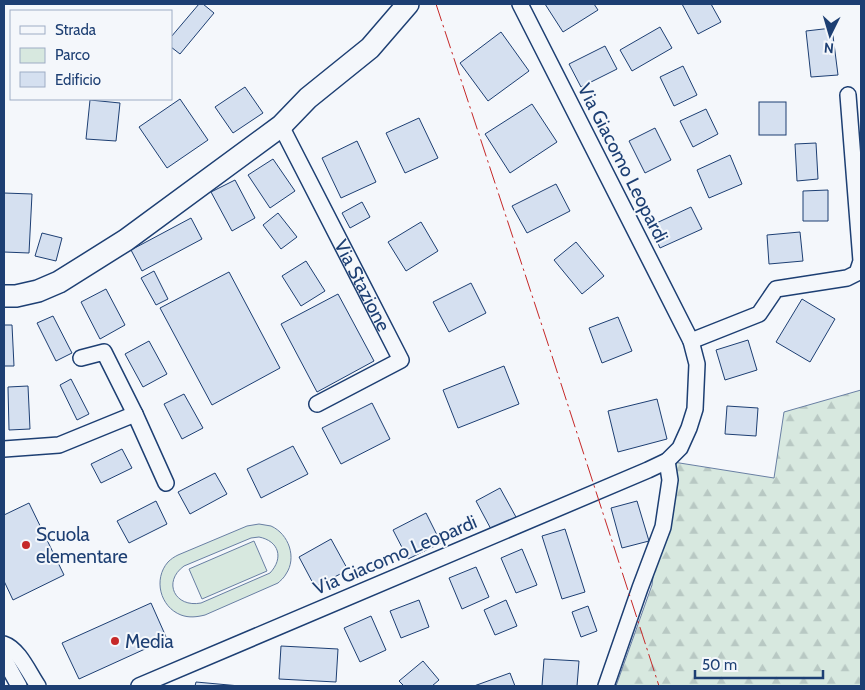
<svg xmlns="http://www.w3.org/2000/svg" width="865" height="690" viewBox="0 0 865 690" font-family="Cabin,sans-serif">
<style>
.green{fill:#d7e8df;stroke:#687fa3;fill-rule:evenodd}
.forest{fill:url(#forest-firs);stroke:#687fa3}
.building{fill:#d5e0f0;stroke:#1d3f73}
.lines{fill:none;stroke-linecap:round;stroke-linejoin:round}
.street-casing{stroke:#1d3f73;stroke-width:18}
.secondary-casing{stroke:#1d3f73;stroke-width:24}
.street{stroke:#f4f7fb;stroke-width:15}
.secondary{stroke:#f4f7fb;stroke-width:21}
.power{stroke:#c62828;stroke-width:1;stroke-dasharray:18 4 2.5 4;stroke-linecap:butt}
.poi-dot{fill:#c62828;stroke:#f4f7fb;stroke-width:2}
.labels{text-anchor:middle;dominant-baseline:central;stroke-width:4;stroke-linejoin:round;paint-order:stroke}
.street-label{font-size:19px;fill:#1d3f73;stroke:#f4f7fb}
.poi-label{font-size:19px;fill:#1d3f73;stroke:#f4f7fb;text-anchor:start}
</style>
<defs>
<pattern id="forest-firs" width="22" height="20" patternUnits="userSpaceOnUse" patternTransform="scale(1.25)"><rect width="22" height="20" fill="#d7e8df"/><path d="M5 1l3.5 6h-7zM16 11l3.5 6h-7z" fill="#b8c8c3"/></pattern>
</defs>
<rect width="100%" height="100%" fill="#f4f7fb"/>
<g class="green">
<path d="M259 524C263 525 267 525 271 526 289 534 297 558 286 574 284 578 280 581 278 583L205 615C197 617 189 618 181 615 160 607 153 579 168 562 171 559 174 557 178 555L247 526ZM259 537C279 541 284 558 270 573L201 603C175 608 162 582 184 566L251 538Z"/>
<polygon points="254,541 267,571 202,599 189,569"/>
</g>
<polygon class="forest" points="861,390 861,686 616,686 652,585 667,461 774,478 784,412"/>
<g class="building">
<polygon points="199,4 203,4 214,13 180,54 171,47 171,37"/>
<polygon points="545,4 594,4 598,10 563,32"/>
<polygon points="682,4 711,4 721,22 698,34"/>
<polygon points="660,27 672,48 632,71 620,50"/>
<polygon points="832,28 838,75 811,77 806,31"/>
<polygon points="501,32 529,71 488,101 460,63"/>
<polygon points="605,46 617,69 581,87 569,64"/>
<polygon points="683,66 697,95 674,106 660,77"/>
<polygon points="245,87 263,113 233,133 215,107"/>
<polygon points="180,99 208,140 167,168 139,127"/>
<polygon points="90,100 120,103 116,141 86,139"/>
<rect x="759" y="102" width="27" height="33"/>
<polygon points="532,104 557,142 510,173 485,134"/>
<polygon points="706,109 718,134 693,147 680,121"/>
<polygon points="419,118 438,158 405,173 386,133"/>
<polygon points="655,128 671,160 645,173 629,141"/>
<polygon points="357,141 376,182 341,198 322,158"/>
<polygon points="816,143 818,179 797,181 795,144"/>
<polygon points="730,155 742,184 709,198 697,170"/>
<polygon points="273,159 295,191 270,208 248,175"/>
<polygon points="235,180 255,218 232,231 211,192"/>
<polygon points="556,184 570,211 527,233 512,206"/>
<polygon points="828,190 828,221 803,221 803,191"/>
<polygon points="4,193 32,194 29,253 4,252"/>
<polygon points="362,202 370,217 350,228 342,213"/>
<polygon points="691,207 702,229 660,248 650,226"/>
<polygon points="278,213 297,237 281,249 263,225"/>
<polygon points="191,218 202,239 142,271 131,250"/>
<polygon points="421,222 438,251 406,271 388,242"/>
<polygon points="800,232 803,261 769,264 767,235"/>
<polygon points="42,233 62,238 56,261 35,256"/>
<polygon points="576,242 604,276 582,294 554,260"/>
<polygon points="306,261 325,291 301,306 282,276"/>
<polygon points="154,271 168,299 156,305 141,278"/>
<polygon points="229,272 280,368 212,405 160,308"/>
<polygon points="471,283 486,313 449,332 433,302"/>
<polygon points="106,289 125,325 100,339 81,302"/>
<polygon points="338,294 374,361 317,392 281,324"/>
<polygon points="802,299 835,319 810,362 776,342"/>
<polygon points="53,316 72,353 56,361 37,323"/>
<polygon points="618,317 632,351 602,363 589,328"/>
<polygon points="4,325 12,325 14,366 4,366"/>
<polygon points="748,340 757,370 725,380 716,350"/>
<polygon points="149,341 167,374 143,387 125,354"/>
<polygon points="504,366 519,404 458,428 443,390"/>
<polygon points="71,379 89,414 77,420 60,385"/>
<polygon points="28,386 30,429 9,430 8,387"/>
<polygon points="184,394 203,428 182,439 164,404"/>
<polygon points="657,399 667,439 618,452 608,411"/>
<polygon points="372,403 390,439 341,464 322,428"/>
<polygon points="727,406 758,408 756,436 725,434"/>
<polygon points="293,446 308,474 261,498 247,469"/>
<polygon points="122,449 132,468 101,483 91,464"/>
<polygon points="215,473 227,494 190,514 178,492"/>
<polygon points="500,488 516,517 492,531 476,501"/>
<polygon points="156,501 167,524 129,543 117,521"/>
<polygon points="637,501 649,541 622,548 611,508"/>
<polygon points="29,503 64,575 13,600 4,581 4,515"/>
<polygon points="426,513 441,543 408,559 393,530"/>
<polygon points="565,529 585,592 562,599 542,536"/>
<polygon points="331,539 348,570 315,587 299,557"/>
<polygon points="522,549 537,585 516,593 501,558"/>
<polygon points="476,567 489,597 462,609 449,578"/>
<polygon points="419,600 429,627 401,638 390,611"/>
<polygon points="506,600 517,626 495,635 484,610"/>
<polygon points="151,603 167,639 79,679 62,643"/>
<polygon points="588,606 597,631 581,637 572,612"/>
<polygon points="371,616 386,650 360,662 344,628"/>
<polygon points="281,646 338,649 336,682 279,679"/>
<polygon points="544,659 579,661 577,686 542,686"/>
<polygon points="423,661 439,680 432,686 404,686 399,681"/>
<polygon points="510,673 515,686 474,686"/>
<polygon points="196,682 240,686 195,686"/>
</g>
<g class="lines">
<defs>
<g id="street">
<path id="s1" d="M281 126 401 360 317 404"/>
<polyline points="691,341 759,314 776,289 847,278 857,273 861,261 848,95"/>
<polyline points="81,358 104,352 135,414"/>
<polyline points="4,449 59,445 135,414 166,483"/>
<path d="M4 644C19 649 29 673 38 686"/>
<polyline points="4,659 19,686"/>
<polyline points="139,686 648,470 667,461 680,448 689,428 695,409 697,364 691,341 520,4"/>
<polyline points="606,686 640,588 663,527 670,480 667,461"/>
</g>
<polyline id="secondary" points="4,296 16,296 38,291 59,282 126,240 281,126 308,98 370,48 408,4"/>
</defs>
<use href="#street" class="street-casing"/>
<use href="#secondary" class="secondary-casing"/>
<use href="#street" class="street"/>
<use href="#secondary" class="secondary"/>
<polyline class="power" points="436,4 553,359 659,686"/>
</g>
<g class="poi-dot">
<circle cx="26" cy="545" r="5"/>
<circle cx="115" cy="641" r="5"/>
</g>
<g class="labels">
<g class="street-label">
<text transform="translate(623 163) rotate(63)">Via Giacomo Leopardi</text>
<text stroke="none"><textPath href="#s1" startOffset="179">Via Stazione</textPath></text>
<text transform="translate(395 555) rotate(-23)">Via Giacomo Leopardi</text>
</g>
<g class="poi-label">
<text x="36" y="534">Scuola<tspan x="36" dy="22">elementare</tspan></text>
<text x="125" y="641">Media</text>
</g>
</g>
<rect width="865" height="690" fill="none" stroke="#1d3f73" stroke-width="10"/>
<rect x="10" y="10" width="162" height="90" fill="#f4f7fb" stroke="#9eadc5"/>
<rect x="20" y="26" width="25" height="8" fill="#f4f7fb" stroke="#9eadc5"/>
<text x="55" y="35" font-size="15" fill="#1d3f73">Strada</text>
<rect x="20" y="48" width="25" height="15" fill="#d7e8df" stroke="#9eadc5"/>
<text x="55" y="60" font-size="15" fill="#1d3f73">Parco</text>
<rect x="20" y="72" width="25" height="15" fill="#d5e0f0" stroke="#9eadc5"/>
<text x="55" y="85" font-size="15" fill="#1d3f73">Edificio</text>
<g transform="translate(830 35) rotate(185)" stroke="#f4f7fb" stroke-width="4" paint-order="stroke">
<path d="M0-4L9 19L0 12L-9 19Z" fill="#1d3f73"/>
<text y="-8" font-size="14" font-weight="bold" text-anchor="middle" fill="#1d3f73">N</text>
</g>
<path d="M695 670v8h128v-8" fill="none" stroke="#1d3f73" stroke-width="2.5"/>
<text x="702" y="670" font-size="15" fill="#1d3f73" stroke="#f4f7fb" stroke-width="4" paint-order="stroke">50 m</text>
</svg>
